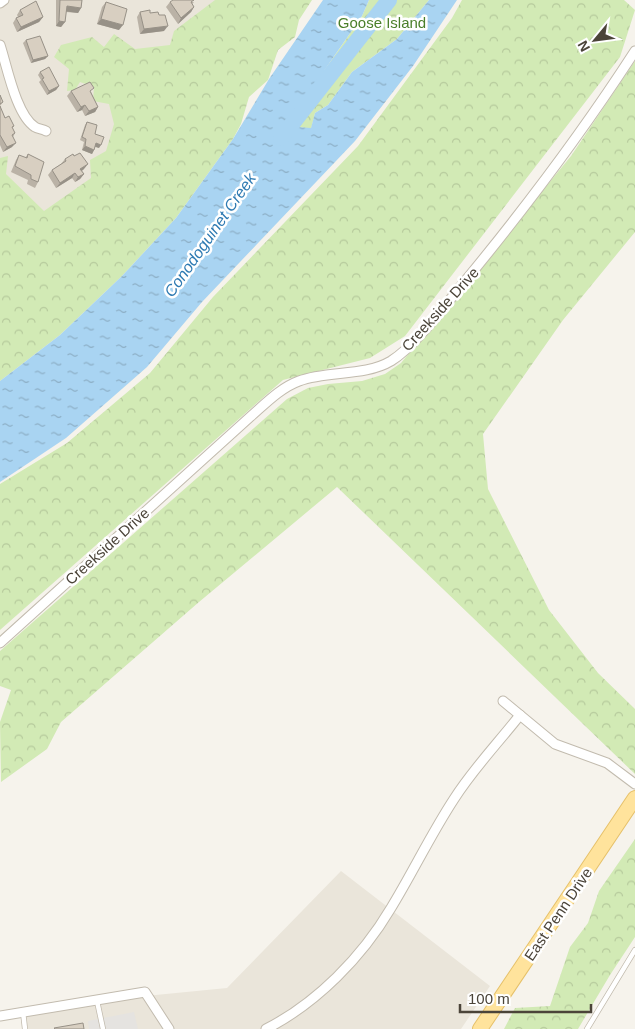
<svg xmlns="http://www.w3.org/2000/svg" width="635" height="1029" viewBox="0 0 635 1029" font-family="Arial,sans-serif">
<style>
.residential{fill:#eae5da}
.forest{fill:url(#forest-crowns)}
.parking{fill:#e5e3e0}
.water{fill:url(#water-ripples)}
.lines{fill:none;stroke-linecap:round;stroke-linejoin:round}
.river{stroke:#a9d4f2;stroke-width:16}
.service-casing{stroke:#c2bbae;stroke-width:6}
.minor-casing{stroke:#c2bbae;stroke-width:11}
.primary-casing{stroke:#e6c16a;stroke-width:16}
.service{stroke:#fff;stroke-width:4.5}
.minor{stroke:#fff;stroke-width:9}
.primary{stroke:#ffe39c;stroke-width:14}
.wall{fill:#bab2a6}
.shaded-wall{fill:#979187}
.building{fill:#d8cfc1;stroke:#979187}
.labels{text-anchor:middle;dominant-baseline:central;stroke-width:5;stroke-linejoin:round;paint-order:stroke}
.park-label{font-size:15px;fill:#4a7f2a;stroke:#fff}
.street-label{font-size:15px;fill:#4b4439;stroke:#fff}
.water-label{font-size:16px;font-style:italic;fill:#2e7ab2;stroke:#fff}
</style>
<defs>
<pattern id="forest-crowns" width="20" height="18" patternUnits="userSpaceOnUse" patternTransform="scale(1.25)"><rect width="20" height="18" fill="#d2eab5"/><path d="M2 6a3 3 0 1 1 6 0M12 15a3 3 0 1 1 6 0" fill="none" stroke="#b6ca9c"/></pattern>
<pattern id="water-ripples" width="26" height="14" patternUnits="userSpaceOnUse" patternTransform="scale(1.25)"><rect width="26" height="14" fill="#a9d4f2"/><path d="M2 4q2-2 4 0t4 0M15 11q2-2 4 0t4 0" fill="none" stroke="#8caec5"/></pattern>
</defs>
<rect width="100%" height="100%" fill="#f6f3ec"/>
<g class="residential">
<polygon points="0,0 222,0 93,179 0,253"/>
<polygon points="341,871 490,986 461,1029 26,1029 23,1008 227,988"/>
</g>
<g class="forest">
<polygon points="215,0 312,0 299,20 295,37 278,50 268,80 249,97 241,124 233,139 176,218 122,276 60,335 0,381 0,158 8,156 6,174 44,211 91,178 90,160 106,151 114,124 109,104 93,101 94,87 80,82 75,90 67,91 69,69 54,57 61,45 92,37 104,47 114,34 135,49 170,45 174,31"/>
<polygon points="369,0 429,0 397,39 352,72 328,105 315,113 311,129 298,127 292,117 362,16"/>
<polygon points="462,0 624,0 635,10 620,57 405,336 370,358 283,380 0,630 0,484 67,443 150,373 213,297 358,146 452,18"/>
<polygon points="635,61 635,232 563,320 483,434 488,489 549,610 598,673 635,709 635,774 337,487 199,602 61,722 47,749 1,782 0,722 11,690 0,686 0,651 287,399 308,388 328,384 362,381 385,374 401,363 571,156"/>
<polygon points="635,839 635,937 610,975 578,1029 504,1029 515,1008 550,1006 570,947 588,923 599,891"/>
</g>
<polygon class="parking" points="134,1012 138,1029 89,1029 88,1021"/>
<polygon class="water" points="323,0 369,0 362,16 292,117 298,127 311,128 315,113 328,105 352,72 397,39 429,0 457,0 413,66 355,141 202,302 147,367 66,438 0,482 0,381 60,335 122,276 176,218 233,139 269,79"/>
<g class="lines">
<polyline class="river" points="281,138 389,0"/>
<defs>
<g id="service">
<polyline points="97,1001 103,1029"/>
<polyline points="23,1012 25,1029"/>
<polyline points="587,1029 635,950"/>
</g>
<g id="minor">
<polyline points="0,3 4,0"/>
<path d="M0 45C7 66 16 115 35 127 38 129 43 129 46 131"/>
<path d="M0 643 250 417C265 404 280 388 299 381 328 370 364 377 391 361 415 346 443 308 461 286 523 211 582 133 635 51"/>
<polyline points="503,701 555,744 607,763 635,784"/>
<polyline points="0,1016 145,992 169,1029"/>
<path d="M266 1029C317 1003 362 957 391 908 413 872 431 834 454 799 473 769 498 743 520 715"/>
</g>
<polyline id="primary" points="480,1029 635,798"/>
</defs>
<use href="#service" class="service-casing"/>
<use href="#minor" class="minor-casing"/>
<use href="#primary" class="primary-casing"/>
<use href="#service" class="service"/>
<use href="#minor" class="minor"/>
<use href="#primary" class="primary"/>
</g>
<g class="wall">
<polygon points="56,0 82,0 81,8 78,13 66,12 65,22 61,27 56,26"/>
<polygon points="106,2 119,30 97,24 102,7"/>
<polygon points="170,2 194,2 192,4 194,7 191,12 178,24 166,7"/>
<polygon points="20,10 43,17 39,22 17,32 13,23 16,18 18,17 17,15"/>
<polygon points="140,12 150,13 164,31 140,34 137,17"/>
<polygon points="26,40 48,56 45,59 31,63 23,43"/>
<polygon points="40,72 59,86 56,90 47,95 39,82 41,80 38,75"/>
<polygon points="71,91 91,92 98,107 95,112 85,116 82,110 77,112 67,96"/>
<polygon points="0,95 3,102 0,106 5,118 14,126 12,128 15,133 13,137 12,147 3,152 0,145"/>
<polygon points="87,122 99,148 95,147 94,150 92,154 82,150 84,142 80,140 85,125"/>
<polygon points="28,154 38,182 35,188 27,184 28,180 11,172 16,160 19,155 25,158"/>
<polygon points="65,159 84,169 82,171 84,174 80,179 75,182 72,178 56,188 48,175 52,170 61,164"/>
</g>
<g class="shaded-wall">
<polygon points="67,6 81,8 78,13 63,11"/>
<polygon points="194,7 191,12 178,24 181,18"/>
<polygon points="43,17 39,22 17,32 21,27"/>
<polygon points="101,19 123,25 119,30 97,24"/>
<polygon points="59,21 65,22 61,27 56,26"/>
<polygon points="168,26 164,31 140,34 144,29"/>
<polygon points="48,56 45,59 31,63 33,60"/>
<polygon points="59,86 56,90 47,95 49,91"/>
<polygon points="85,105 82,110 77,112 81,107"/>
<polygon points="98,107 95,112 85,116 89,111"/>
<polygon points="16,143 12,147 3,152 7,147"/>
<polygon points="96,143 101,145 99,148 94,146"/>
<polygon points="85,146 94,150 92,154 82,150"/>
<polygon points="88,164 84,169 77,174 80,169"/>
<polygon points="75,173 72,178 56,188 60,183"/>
<polygon points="84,174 80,179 75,182 78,177"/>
</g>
<g class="building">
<polygon points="60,0 82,0 81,8 67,6 65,22 59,21"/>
<polygon points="173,0 194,0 191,2 194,7 181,18 170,2"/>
<polygon points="36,1 43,17 21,27 16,18 23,15 20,10"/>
<polygon points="106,2 127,9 123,25 101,19"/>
<polygon points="150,10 150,13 158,12 159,15 165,15 168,26 144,29 140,12"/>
<polygon points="40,36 48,56 33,60 26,40"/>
<polygon points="49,67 59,86 49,91 42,79 44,78 40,72"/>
<polygon points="90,82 94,88 90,91 98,107 89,111 85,105 81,107 71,91"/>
<polygon points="0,95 3,102 0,104"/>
<polygon points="0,106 5,118 9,116 14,126 12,127 15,133 12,135 16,143 7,147 0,135"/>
<polygon points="87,122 97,125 95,134 104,137 101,145 96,143 94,150 85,146 86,139 82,137"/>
<polygon points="80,153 88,164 80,169 84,174 78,177 75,173 60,183 52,170 66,161 65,159 73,154 74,156"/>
<polygon points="28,154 44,162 38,182 31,179 31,175 15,166 19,155 27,158"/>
<polygon points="83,1023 84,1029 55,1029 54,1028"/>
</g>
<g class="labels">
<g class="park-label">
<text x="382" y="22">Goose Island</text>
</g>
<g class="street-label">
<text transform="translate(440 309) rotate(-48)">Creekside Drive</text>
<text transform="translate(107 546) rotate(-42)">Creekside Drive</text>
<text transform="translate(558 914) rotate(-56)">East Penn Drive</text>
</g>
<g class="water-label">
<text transform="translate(210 235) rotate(-55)">Conodoguinet Creek</text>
</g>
</g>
<g transform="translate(595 40) rotate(241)" stroke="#ffffff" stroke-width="4" paint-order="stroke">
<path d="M0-4L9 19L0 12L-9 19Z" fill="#4b4439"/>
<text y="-8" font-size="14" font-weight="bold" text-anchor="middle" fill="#4b4439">N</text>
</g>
<path d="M460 1004v8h131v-8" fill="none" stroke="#4b4439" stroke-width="2.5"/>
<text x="468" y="1004" font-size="15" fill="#4b4439" stroke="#ffffff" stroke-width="4" paint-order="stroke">100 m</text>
</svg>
